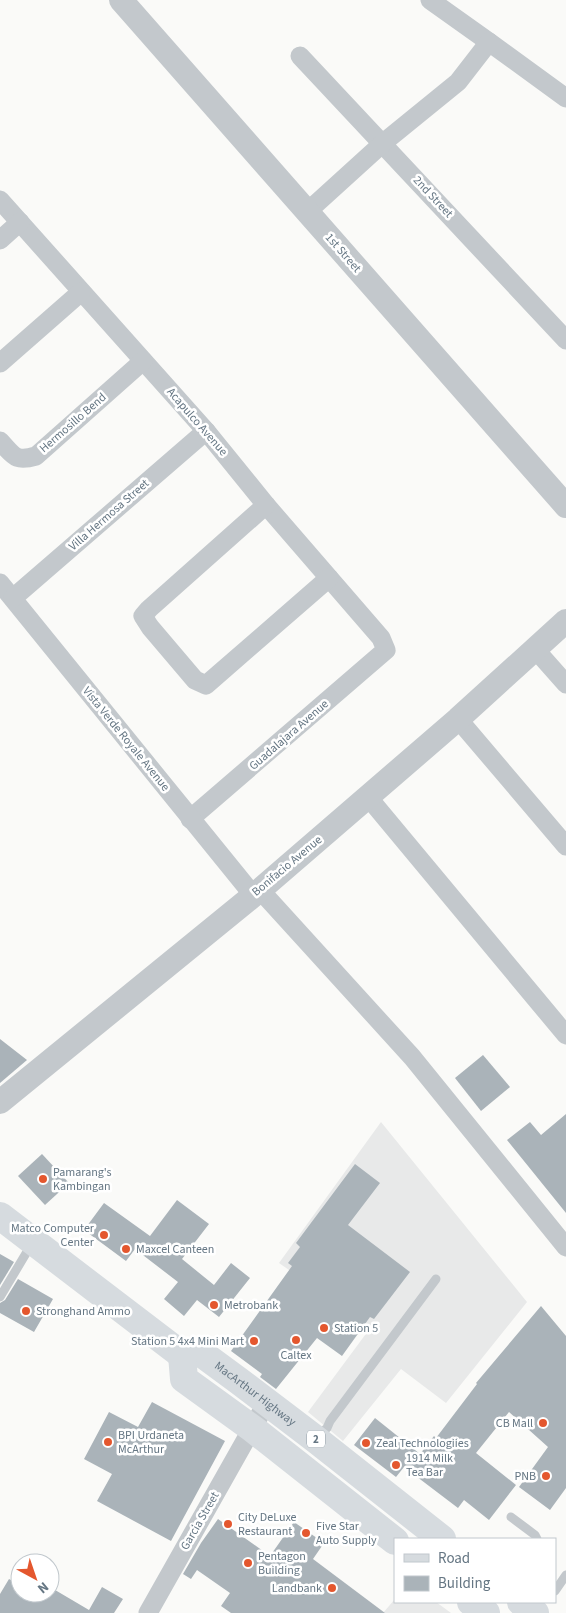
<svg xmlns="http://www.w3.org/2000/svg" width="566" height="1613" viewBox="0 0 566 1613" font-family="'Source Sans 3',sans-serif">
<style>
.built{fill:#e8e9e9}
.building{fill:#aab3b9}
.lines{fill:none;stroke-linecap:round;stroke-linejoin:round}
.service{stroke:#c3c8cc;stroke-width:9}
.minor{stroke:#c3c8cc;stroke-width:19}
.tertiary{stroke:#c3c8cc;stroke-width:24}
.primary{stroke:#d6dbdf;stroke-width:28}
.poi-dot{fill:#e4572e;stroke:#fff;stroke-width:2}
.labels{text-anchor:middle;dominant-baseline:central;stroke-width:5;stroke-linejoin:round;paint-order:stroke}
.shield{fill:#fff;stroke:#939fa8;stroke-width:1}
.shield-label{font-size:11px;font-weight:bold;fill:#657683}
.street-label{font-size:12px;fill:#657683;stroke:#fff}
.poi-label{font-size:12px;fill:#657683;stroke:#fff;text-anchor:start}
</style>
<rect width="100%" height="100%" fill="#fafaf8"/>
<g class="built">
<polygon points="381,1122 527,1302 446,1403 401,1369 343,1441 308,1412 371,1327 279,1263"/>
<polygon points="395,1599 395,1602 436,1602 451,1613 383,1613"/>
</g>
<g class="building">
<polygon points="0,1039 27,1060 0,1083"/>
<polygon points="483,1055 510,1087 481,1111 455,1078"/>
<polygon points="566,1114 566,1213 507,1140 530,1122 541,1135"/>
<polygon points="42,1154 69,1183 45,1205 18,1176"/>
<polygon points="355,1164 380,1183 348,1225 410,1272 374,1319 370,1317 342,1356 317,1338 276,1389 260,1377 262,1374 231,1351 292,1266 288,1263 300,1247 296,1243"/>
<polygon points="177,1200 209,1224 182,1259 214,1285 231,1263 250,1278 219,1317 197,1300 184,1316 164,1299 178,1282 135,1249 126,1261 84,1230 104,1203 150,1236"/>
<polygon points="0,1254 14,1262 0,1285"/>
<polygon points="18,1279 53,1299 34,1332 0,1313 0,1303 5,1300"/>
<polygon points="541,1306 566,1336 566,1488 550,1510 519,1487 548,1447 509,1412 476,1453 516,1485 489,1520 464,1500 458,1508 404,1467 396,1477 354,1445 375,1418 420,1454 434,1436 436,1438 477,1384 476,1383"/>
<polygon points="152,1402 225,1441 171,1541 97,1501 112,1474 84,1459 109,1412 138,1427"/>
<polygon points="218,1519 270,1556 294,1522 324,1543 313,1559 385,1613 231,1613 221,1606 230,1593 197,1570 191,1579 183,1574 201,1543"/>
<polygon points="9,1579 20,1585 20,1593 50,1593 50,1587 89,1610 102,1587 123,1599 114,1613 0,1613 0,1594"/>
</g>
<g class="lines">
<g class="service">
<polyline points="0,1297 31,1245"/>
<polyline points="317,1436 327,1428 330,1421 436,1279"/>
<polyline points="511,1517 535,1535 537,1539"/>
<polyline points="555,1591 566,1575"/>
</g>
<g class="minor">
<polyline points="430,0 489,42"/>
<polyline points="300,56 566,340"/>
<polyline points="0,200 206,431 266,505 381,638 386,650 190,819"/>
<polyline points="307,212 383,143 458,82 489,42 566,98"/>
<polyline points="0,240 20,222"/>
<polyline points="0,363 81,292"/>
<path d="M0 441C14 456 15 462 36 456L143 361"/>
<polyline points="266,505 149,609 143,616 150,627 195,680 206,685 329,578"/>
<polyline points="0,583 253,895"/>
<polyline points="13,598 206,431"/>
<polyline points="535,649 566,684"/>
<polyline points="458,719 566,846"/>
<polyline points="368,797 566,1035"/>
<polyline points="260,890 412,1057 566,1247"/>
<polyline points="148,1613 267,1402"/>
</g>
<g class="tertiary">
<polyline points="121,0 566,506"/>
<polyline points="0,1102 260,890 458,719 566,621"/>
</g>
<g class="primary">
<path id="s1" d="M0 1216 182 1355 201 1353 239 1381 314 1438 442 1539"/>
<polyline points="182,1355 184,1379 253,1429 395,1541"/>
<polyline points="471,1602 486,1613"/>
<polyline points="521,1602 535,1613"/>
</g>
</g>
<g class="poi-dot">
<circle cx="43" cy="1179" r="5"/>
<circle cx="104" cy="1235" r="5"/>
<circle cx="126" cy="1249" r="5"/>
<circle cx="214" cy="1305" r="5"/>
<circle cx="26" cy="1311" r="5"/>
<circle cx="324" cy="1328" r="5"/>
<circle cx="296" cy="1340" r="5"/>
<circle cx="254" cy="1341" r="5"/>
<circle cx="543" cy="1423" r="5"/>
<circle cx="108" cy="1442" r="5"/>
<circle cx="366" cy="1443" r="5"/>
<circle cx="396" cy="1465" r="5"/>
<circle cx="546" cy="1476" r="5"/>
<circle cx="228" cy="1524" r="5"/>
<circle cx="306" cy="1533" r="5"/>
<circle cx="248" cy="1563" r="5"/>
<circle cx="332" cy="1588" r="5"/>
</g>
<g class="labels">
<rect class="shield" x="307" y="1430.5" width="18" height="17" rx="4"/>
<g class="shield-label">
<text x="316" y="1439">2</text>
</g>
<g class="street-label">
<text transform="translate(433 197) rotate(47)">2nd Street</text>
<text transform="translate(343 253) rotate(49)">1st Street</text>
<text transform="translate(197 422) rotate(49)">Acapulco Avenue</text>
<text transform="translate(73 423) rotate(-41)">Hermosillo Bend</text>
<text transform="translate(109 515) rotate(-41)">Villa Hermosa Street</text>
<text transform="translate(289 735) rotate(-41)">Guadalajara Avenue</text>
<text transform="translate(126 739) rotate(51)">Vista Verde Royale Avenue</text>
<text transform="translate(287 866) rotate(-40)">Bonifacio Avenue</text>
<text stroke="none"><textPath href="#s1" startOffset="316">MacArthur Highway</textPath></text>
<text transform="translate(200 1521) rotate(-60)">Garcia Street</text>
</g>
<g class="poi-label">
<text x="53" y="1172">Pamarang's<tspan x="53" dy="14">Kambingan</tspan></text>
<text x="94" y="1228" text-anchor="end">Matco Computer<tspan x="94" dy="14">Center</tspan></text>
<text x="136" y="1249">Maxcel Canteen</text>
<text x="224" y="1305">Metrobank</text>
<text x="36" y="1311">Stronghand Ammo</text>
<text x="334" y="1328">Station 5</text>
<text x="244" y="1341" text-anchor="end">Station 5 4x4 Mini Mart</text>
<text x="296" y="1355" text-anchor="middle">Caltex</text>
<text x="533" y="1423" text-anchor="end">CB Mall</text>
<text x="118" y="1435">BPI Urdaneta<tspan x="118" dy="14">McArthur</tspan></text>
<text x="376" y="1443">Zeal Technologiies</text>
<text x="406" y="1458">1914 Milk<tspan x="406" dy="14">Tea Bar</tspan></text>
<text x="536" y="1476" text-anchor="end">PNB</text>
<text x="238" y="1517">City DeLuxe<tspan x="238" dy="14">Restaurant</tspan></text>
<text x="316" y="1526">Five Star<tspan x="316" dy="14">Auto Supply</tspan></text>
<text x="258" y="1556">Pentagon<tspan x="258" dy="14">Building</tspan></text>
<text x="322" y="1588" text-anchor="end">Landbank</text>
</g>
</g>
<rect x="394" y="1538" width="162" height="65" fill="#ffffff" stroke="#c1c8cd"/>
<rect x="404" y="1554" width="25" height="8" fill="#d6dbdf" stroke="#c1c8cd"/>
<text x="438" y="1563" font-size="15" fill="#657683">Road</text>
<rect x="404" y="1576" width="25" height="15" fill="#aab3b9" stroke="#c1c8cd"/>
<text x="438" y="1588" font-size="15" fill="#657683">Building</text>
<g transform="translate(35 1578) rotate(140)"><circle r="24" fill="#ffffff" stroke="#c1c8cd"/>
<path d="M0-4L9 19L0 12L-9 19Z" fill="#e4572e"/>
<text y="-8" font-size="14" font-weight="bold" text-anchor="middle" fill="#657683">N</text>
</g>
</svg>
